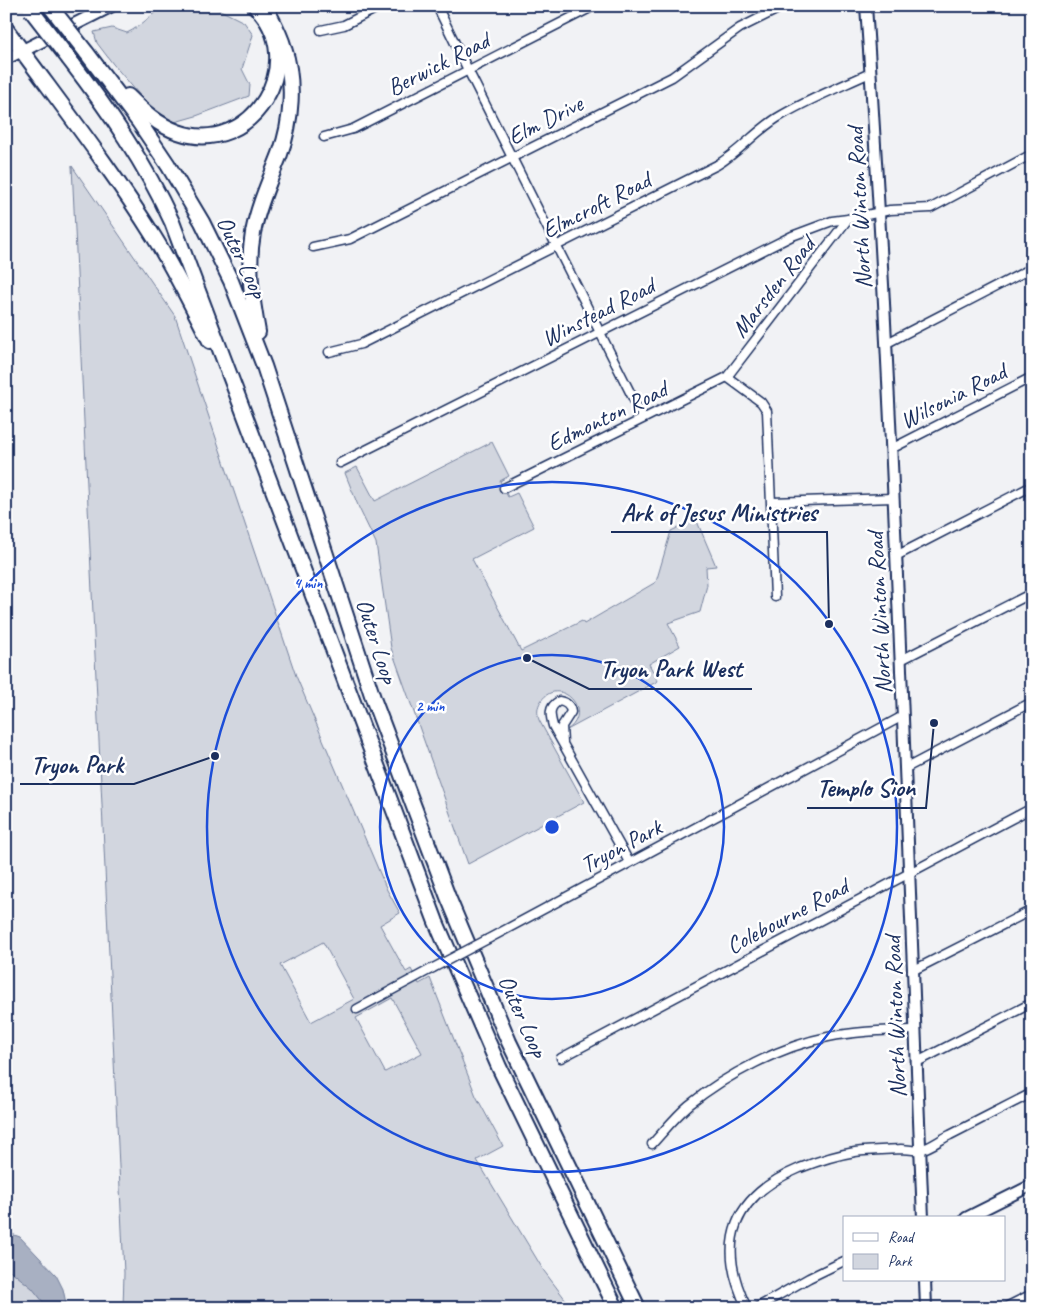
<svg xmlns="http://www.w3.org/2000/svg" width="1038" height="1314" viewBox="0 0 1038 1314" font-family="Caveat,sans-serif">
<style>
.green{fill:#d2d6df;stroke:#76829e;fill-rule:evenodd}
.water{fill:#a8b0c2;stroke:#707c9a}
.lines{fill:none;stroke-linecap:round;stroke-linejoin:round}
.street-casing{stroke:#1b2f5e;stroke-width:11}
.secondary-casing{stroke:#1b2f5e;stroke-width:14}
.primary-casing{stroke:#1b2f5e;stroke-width:15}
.highway-casing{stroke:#1b2f5e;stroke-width:18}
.street{stroke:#fff;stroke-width:8}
.secondary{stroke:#fff;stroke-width:10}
.primary{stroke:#fff;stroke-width:11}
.highway{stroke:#fff;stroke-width:14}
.street-bridge-casing{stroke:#1b2f5e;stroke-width:11;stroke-linecap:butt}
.highway-bridge-casing{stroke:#1b2f5e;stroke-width:18;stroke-linecap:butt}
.street-bridge{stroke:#fff;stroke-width:8}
.highway-bridge{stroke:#fff;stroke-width:14}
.ring{fill:none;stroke:#1d4ed8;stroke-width:2.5}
.labels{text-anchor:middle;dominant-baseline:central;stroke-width:5;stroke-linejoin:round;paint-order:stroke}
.street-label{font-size:24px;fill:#1b2f5e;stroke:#fff}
.centre{fill:#1d4ed8;stroke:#fff;stroke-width:2.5}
.ring-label{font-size:15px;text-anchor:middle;font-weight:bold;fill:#1d4ed8;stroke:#fff;stroke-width:5;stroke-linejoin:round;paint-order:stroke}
.leader{fill:none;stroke:#1b2f5e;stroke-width:2}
.callout-dot{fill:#1b2f5e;stroke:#fff;stroke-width:2}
.callout-label{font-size:25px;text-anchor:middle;font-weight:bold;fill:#1b2f5e;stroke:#fff;stroke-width:5;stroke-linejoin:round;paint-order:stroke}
</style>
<rect width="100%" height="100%" fill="#f1f2f5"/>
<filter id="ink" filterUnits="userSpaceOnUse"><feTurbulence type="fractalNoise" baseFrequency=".02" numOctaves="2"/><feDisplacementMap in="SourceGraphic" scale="10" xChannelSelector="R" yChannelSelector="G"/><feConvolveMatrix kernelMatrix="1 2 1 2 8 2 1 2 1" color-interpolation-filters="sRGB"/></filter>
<g filter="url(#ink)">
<g class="green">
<path d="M164 6H212L244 22 253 35 242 69 250 85 249 96 196 116 175 122 159 113 144 100 113 64 97 43 94 32 112 28 127 33C143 25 149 16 164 6Z"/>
<path d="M72 166 175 316 296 676 387 890 400 913 380 925 406 972 411 969 419 984 430 978 476 1096 503 1146 477 1160 544 1271 572 1308H123L124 1273ZM323 942 354 999 311 1022 280 965ZM392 998 422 1053 385 1072 356 1018Z"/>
<path d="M492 442 509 476 500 481 508 497 517 493 534 527 472 559 521 651 582 621 584 624 656 582 671 531 696 519 716 566 706 567 707 585 700 612 668 623 680 646 649 664 658 681 567 730C596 710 558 675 541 701 537 707 537 713 539 720L584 802 468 864 391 648 376 543 359 508 345 473 357 467 375 501Z"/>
<polygon points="6,1250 54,1308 6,1308"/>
</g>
<polygon class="water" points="6,1232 20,1237 56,1275 63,1289 67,1308 48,1308 32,1288 6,1267"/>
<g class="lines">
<defs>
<g id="street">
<polyline points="437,6 468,70 643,418"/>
<polyline points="321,30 344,25 381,6"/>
<polyline points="324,137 353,129 594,6"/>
<polyline points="313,247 350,239 672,77 740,28 784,6"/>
<polyline points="887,343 1032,268"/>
<path d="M329 352 361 344 717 165C739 152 755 132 777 118 806 100 840 87 870 73"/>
<polyline points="727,377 761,402 767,411 775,597"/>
<polyline points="891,449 1032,377"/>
<polyline points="340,463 792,236 832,221 848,219 890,210 931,208 1032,154"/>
<polyline points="504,488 727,377 848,219"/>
<polyline points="772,502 893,498"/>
<polyline points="896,556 1032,486"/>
<polyline points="901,660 1032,593"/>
<path d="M563 743 562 726 571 712C570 705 566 702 559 701 548 707 550 715 553 726L629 862"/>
<polyline points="906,768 1032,702"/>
<polyline points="488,939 903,716"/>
<polyline points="912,971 1032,910"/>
<polyline points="357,1009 433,968"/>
<polyline points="561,1058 1032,808"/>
<polyline points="917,1062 1032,1003"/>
<path d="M652 1144C664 1131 675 1117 689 1105 726 1075 781 1046 828 1037 857 1031 886 1030 915 1030"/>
<path d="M747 1308C715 1243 733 1196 800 1168 818 1161 836 1155 855 1152 870 1150 886 1150 901 1149 907 1149 914 1151 920 1150 930 1148 941 1139 950 1135 977 1121 1005 1107 1032 1093"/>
<polyline points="756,1308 809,1278 844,1261"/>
<polyline points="1004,1308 1032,1294"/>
</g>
<g id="secondary">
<path d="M866 6C894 410 906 814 923 1218"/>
<polyline points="6,59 22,51"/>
<polyline points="966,1218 1032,1185"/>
<polyline points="925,1280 926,1308"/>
</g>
<polyline id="primary" points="22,51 111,6"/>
<g id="highway">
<path d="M6 29C56 98 109 165 154 237 175 271 192 306 210 341"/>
<polyline points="86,52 139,122 168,165 202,222 231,281 264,366 374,701 448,897 509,1042 638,1308"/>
<path d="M69 59C109 111 145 163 172 222L436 922 499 1067 616 1308"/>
<path d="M128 96C143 111 158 125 178 132 252 158 311 61 255 6"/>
<path d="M258 332C252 300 247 266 253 233 258 206 270 180 280 154 292 121 295 81 284 48 280 33 272 20 265 6"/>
</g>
</defs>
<use href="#street" class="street-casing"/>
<use href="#secondary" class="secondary-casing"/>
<use href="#primary" class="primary-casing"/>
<use href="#highway" class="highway-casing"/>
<use href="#street" class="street"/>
<use href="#secondary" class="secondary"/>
<use href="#primary" class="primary"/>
<use href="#highway" class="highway"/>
<defs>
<polyline id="street-bridge" points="433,968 488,939"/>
<g id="highway-bridge">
<polyline points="50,6 86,52"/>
<polyline points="31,10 69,59"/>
</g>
</defs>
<use href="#street-bridge" class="street-bridge-casing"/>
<use href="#highway-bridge" class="highway-bridge-casing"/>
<use href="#street-bridge" class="street-bridge"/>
<use href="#highway-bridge" class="highway-bridge"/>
</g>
</g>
<g class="ring">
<circle cx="552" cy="827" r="172"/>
<circle cx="552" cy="827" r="345"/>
</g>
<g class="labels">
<g class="street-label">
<text transform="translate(438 64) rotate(-27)">Berwick Road</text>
<text transform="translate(545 120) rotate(-27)">Elm Drive</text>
<text transform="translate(596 205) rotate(-27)">Elmcroft Road</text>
<text transform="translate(859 208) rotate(-93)">North Winton Road</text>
<text transform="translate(242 257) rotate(65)">Outer Loop</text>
<text transform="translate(773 287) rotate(-52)">Marsden Road</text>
<text transform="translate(598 312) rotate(-27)">Winstead Road</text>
<text transform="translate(953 396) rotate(-27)">Wilsonia Road</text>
<text transform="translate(607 416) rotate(-26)">Edmonton Road</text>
<text transform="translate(879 613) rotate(-93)">North Winton Road</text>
<text transform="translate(377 641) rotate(72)">Outer Loop</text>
<text transform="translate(621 846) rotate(-28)">Tryon Park</text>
<text transform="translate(787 916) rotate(-28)">Colebourne Road</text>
<text transform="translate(523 1016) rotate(66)">Outer Loop</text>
<text transform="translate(895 1017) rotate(-92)">North Winton Road</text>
</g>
</g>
<circle cx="552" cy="827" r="8" class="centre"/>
<g class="ring-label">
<text x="308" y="588">4 min</text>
<text x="430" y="711">2 min</text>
</g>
<path class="leader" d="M829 624L827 532H611M527 658L589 689H752M215 756L134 784H20M934 723L926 808H807"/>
<g class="callout-dot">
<circle cx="829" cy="624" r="5"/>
<circle cx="527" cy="658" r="5"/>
<circle cx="215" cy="756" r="5"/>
<circle cx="934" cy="723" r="5"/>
</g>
<g class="callout-label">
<text x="719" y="521">Ark of Jesus Ministries</text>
<text x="671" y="677">Tryon Park West</text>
<text x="77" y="773">Tryon Park</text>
<text x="866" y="796">Templo Sion</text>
</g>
<rect width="1038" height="1314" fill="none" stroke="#fff" stroke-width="25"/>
<rect x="12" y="12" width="1013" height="1289" fill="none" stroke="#1b2f5e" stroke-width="2" filter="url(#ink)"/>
<rect x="843" y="1216" width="162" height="65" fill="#ffffff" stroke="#a4acbf"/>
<rect x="853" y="1233" width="25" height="8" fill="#ffffff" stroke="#a4acbf"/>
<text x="888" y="1242" font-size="15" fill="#1b2f5e">Road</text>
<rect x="853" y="1254" width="25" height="15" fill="#d2d6df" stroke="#a4acbf"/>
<text x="888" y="1266" font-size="15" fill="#1b2f5e">Park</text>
</svg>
